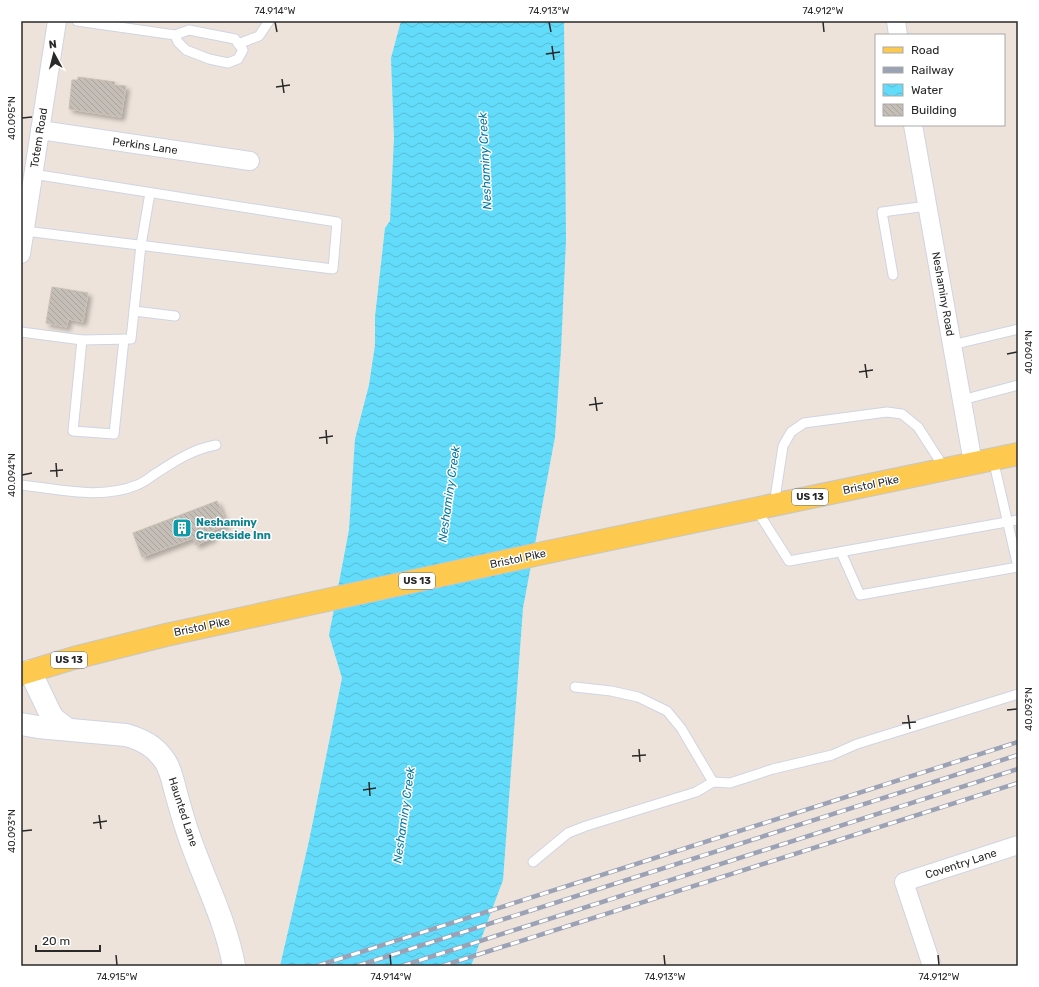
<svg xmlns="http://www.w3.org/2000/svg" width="1039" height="987" viewBox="0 0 1039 987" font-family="Rubik,sans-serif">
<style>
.water{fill:url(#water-waves)}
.building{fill:url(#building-back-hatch);stroke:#c9c0b3;filter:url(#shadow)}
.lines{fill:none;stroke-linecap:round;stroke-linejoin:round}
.lane-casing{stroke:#cfd4e4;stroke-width:11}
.street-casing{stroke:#cfd4e4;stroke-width:20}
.secondary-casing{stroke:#cfd4e4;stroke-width:24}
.primary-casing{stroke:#c7c7c7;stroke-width:24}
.lane{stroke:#fff;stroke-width:9}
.street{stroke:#fff;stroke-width:18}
.secondary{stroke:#fff;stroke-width:22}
.primary{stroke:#fdc94e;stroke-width:22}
.rail-casing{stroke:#9ca2b6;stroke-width:4.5}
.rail{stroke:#fff;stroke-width:3;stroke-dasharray:9;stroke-linecap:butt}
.ticks{fill:none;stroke:#292929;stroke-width:1.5}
.labels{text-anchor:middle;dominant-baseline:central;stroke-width:3;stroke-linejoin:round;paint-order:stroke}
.shield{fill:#fff;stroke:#696969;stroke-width:1}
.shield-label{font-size:10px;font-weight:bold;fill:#292929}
.street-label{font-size:11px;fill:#292929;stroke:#fff}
.culture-label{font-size:11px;font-weight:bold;fill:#0d838f;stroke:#fff;text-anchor:start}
.water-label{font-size:12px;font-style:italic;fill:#0178a6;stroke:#fff}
.neatline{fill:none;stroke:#292929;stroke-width:1.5}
.ticks-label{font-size:10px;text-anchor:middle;fill:#292929}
</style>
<defs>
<pattern id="water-waves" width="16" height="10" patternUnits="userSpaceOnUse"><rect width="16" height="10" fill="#62dcfa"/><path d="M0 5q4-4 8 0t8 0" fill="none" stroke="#55bdd6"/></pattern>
<pattern id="building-back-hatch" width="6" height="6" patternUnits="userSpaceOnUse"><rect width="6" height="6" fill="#c4beb6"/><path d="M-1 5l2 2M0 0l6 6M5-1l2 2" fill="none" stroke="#a8a39c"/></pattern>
<filter id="shadow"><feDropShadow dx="3.5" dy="3.5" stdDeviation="2" flood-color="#0004"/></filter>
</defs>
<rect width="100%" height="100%" fill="#ede3da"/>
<polygon class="water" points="401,21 564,21 566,240 561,350 555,437 523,608 503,880 471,966 280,966 309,841 342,678 329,635 349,530 355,439 369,385 375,345 375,317 385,228 390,221 394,138 391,58"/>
<g class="building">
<polygon points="78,77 115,82 114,85 126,86 121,117 69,109 72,80 78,80"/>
<polygon points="52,287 88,293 83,322 68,319 67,327 46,323"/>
<polygon points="217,501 227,525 211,531 213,538 196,545 193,538 142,557 133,533"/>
</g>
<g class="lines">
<defs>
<g id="lane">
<polyline points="77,21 175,35 189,30 235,39 243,50 238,59 228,63 209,59 186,50 178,42 175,35"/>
<polyline points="238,44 259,36 269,21"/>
<polyline points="25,231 333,269 337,222 33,174"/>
<polyline points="893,275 882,212 927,206"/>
<polyline points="134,311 175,316"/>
<polyline points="21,332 82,340 131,339 141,245 150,193"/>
<polyline points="82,340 73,431 114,434 124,339"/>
<polyline points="952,345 1018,329"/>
<polyline points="962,400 1018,385"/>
<path d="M21 485C59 489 101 500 137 485 143 483 149 478 155 474 175 461 193 449 216 445"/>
<polyline points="774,505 783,446 791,432 804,423 887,412 902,414 918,427 945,469"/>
<polyline points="756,509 789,561 1018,520"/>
<polyline points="841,552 860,595 1018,567 993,459"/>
<polyline points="575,687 611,691 638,697 667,711 681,728 713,782"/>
<polyline points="533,862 568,833 586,826 696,792 713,782 730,783 773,769 832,755 857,744 1018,694"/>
</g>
<g id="street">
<polyline points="896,21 898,35"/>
<polyline points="913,125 973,463"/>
<polyline points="40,130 250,161"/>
<polyline points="21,254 57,21"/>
<polyline points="932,966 904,882 1018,845"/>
</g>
<g id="secondary">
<polyline points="30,671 50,713 54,719 67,729"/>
<path d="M21 724 38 727 126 735C143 740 155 746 165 761 171 770 173 782 176 793 180 807 184 822 189 836 204 880 226 921 234 966"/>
</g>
<polyline id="primary" points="21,674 74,658 166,635 548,552 1018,454"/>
</defs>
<use href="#lane" class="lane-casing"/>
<use href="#street" class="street-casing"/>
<use href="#secondary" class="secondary-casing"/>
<use href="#primary" class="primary-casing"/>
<use href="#lane" class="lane"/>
<use href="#street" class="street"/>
<use href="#secondary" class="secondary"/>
<use href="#primary" class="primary"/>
<defs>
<g id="rail">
<polyline points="317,966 1018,742"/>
<polyline points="357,966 1018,755"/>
<polyline points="402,966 1018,769"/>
<polyline points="442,966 1018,783"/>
</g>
</defs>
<use href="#rail" class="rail-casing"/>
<use href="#rail" class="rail"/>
</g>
<path class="ticks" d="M275 22 277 32M549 22 551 32M823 22 824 32M552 46 554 60M546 54 560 52M282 79 284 93M276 87 290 85M22 118 32 117M1007 354 1017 352M865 364 867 378M859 372 873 370M595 397 597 411M589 405 603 403M326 430 327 444M319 438 333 436M56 463 57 477M50 471 63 470M22 475 32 473M1007 710 1017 709M908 715 910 729M902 723 916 722M639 749 640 762M632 756 646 755M369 782 370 796M363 790 376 788M99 815 101 829M93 823 107 821M22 831 32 830M116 955 117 965M390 955 391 965M664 955 665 965M938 955 939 965"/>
<defs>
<symbol id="building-square" viewBox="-11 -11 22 22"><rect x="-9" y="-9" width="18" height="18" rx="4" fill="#0f9aa8" stroke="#fff"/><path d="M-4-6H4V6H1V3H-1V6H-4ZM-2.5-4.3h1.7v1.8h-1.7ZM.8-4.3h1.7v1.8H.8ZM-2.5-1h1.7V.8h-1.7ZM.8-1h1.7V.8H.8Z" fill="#fff"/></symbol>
</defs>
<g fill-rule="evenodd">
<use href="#building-square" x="171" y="517" width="22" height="22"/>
</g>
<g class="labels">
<g class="shield">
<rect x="792" y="489" width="36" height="16" rx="3"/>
<rect x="399" y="573" width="36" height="16" rx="3"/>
<rect x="51" y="652" width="36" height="16" rx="3"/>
</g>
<g class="shield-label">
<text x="810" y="497">US 13</text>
<text x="417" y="581">US 13</text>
<text x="69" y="660">US 13</text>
</g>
<g class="street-label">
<text transform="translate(39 138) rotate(-81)">Totem Road</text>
<text transform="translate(145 146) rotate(8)">Perkins Lane</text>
<text transform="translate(943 294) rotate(80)">Neshaminy Road</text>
<text transform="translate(871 485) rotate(-12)">Bristol Pike</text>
<text transform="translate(518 559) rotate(-12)">Bristol Pike</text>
<text transform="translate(202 627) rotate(-12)">Bristol Pike</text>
<text transform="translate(183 812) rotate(72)">Haunted Lane</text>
<text transform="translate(961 864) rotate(-18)">Coventry Lane</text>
</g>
<g class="culture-label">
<text x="196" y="522">Neshaminy<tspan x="196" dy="13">Creekside Inn</tspan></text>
</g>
<g class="water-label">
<text transform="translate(485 161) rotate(-93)">Neshaminy Creek</text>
<text transform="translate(449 494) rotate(-82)">Neshaminy Creek</text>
<text transform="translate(404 815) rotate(-82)">Neshaminy Creek</text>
</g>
</g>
<rect width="1039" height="987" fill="none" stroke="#ffffff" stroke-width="44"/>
<rect x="875" y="34" width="130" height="92" fill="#ffffff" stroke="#a9a9a9"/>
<rect x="883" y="47" width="20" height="6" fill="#fdc94e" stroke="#a9a9a9"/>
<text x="911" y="54" font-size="12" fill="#292929">Road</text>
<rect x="883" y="67" width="20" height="6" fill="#9ca2b6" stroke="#a9a9a9"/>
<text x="911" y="74" font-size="12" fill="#292929">Railway</text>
<rect x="883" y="84" width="20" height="12" fill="url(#water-waves)" stroke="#a9a9a9"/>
<text x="911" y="94" font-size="12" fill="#292929">Water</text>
<rect x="883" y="104" width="20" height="12" fill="url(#building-back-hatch)" stroke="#a9a9a9"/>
<text x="911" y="114" font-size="12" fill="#292929">Building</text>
<g transform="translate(54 54) rotate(353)" stroke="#ffffff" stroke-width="3" paint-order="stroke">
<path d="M0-3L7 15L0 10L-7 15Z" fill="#292929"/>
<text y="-6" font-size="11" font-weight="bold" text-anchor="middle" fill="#292929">N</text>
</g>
<path d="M36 945v6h64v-6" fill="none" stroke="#292929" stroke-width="2"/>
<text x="42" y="945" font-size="12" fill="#292929" stroke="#ffffff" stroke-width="3" paint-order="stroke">20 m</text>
<rect x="22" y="22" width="995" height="943" class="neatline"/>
<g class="ticks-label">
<text x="275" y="14">74.914°W</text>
<text x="549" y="14">74.913°W</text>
<text x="823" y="14">74.912°W</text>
<text transform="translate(11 118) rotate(-90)" y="4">40.095°N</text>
<text transform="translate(1028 352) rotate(-90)" y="4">40.094°N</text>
<text transform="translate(11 475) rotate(-90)" y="4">40.094°N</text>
<text transform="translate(1028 709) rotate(-90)" y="4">40.093°N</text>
<text transform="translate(11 831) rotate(-90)" y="4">40.093°N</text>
<text x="117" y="980">74.915°W</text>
<text x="391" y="980">74.914°W</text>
<text x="665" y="980">74.913°W</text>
<text x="939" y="980">74.912°W</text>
</g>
</svg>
